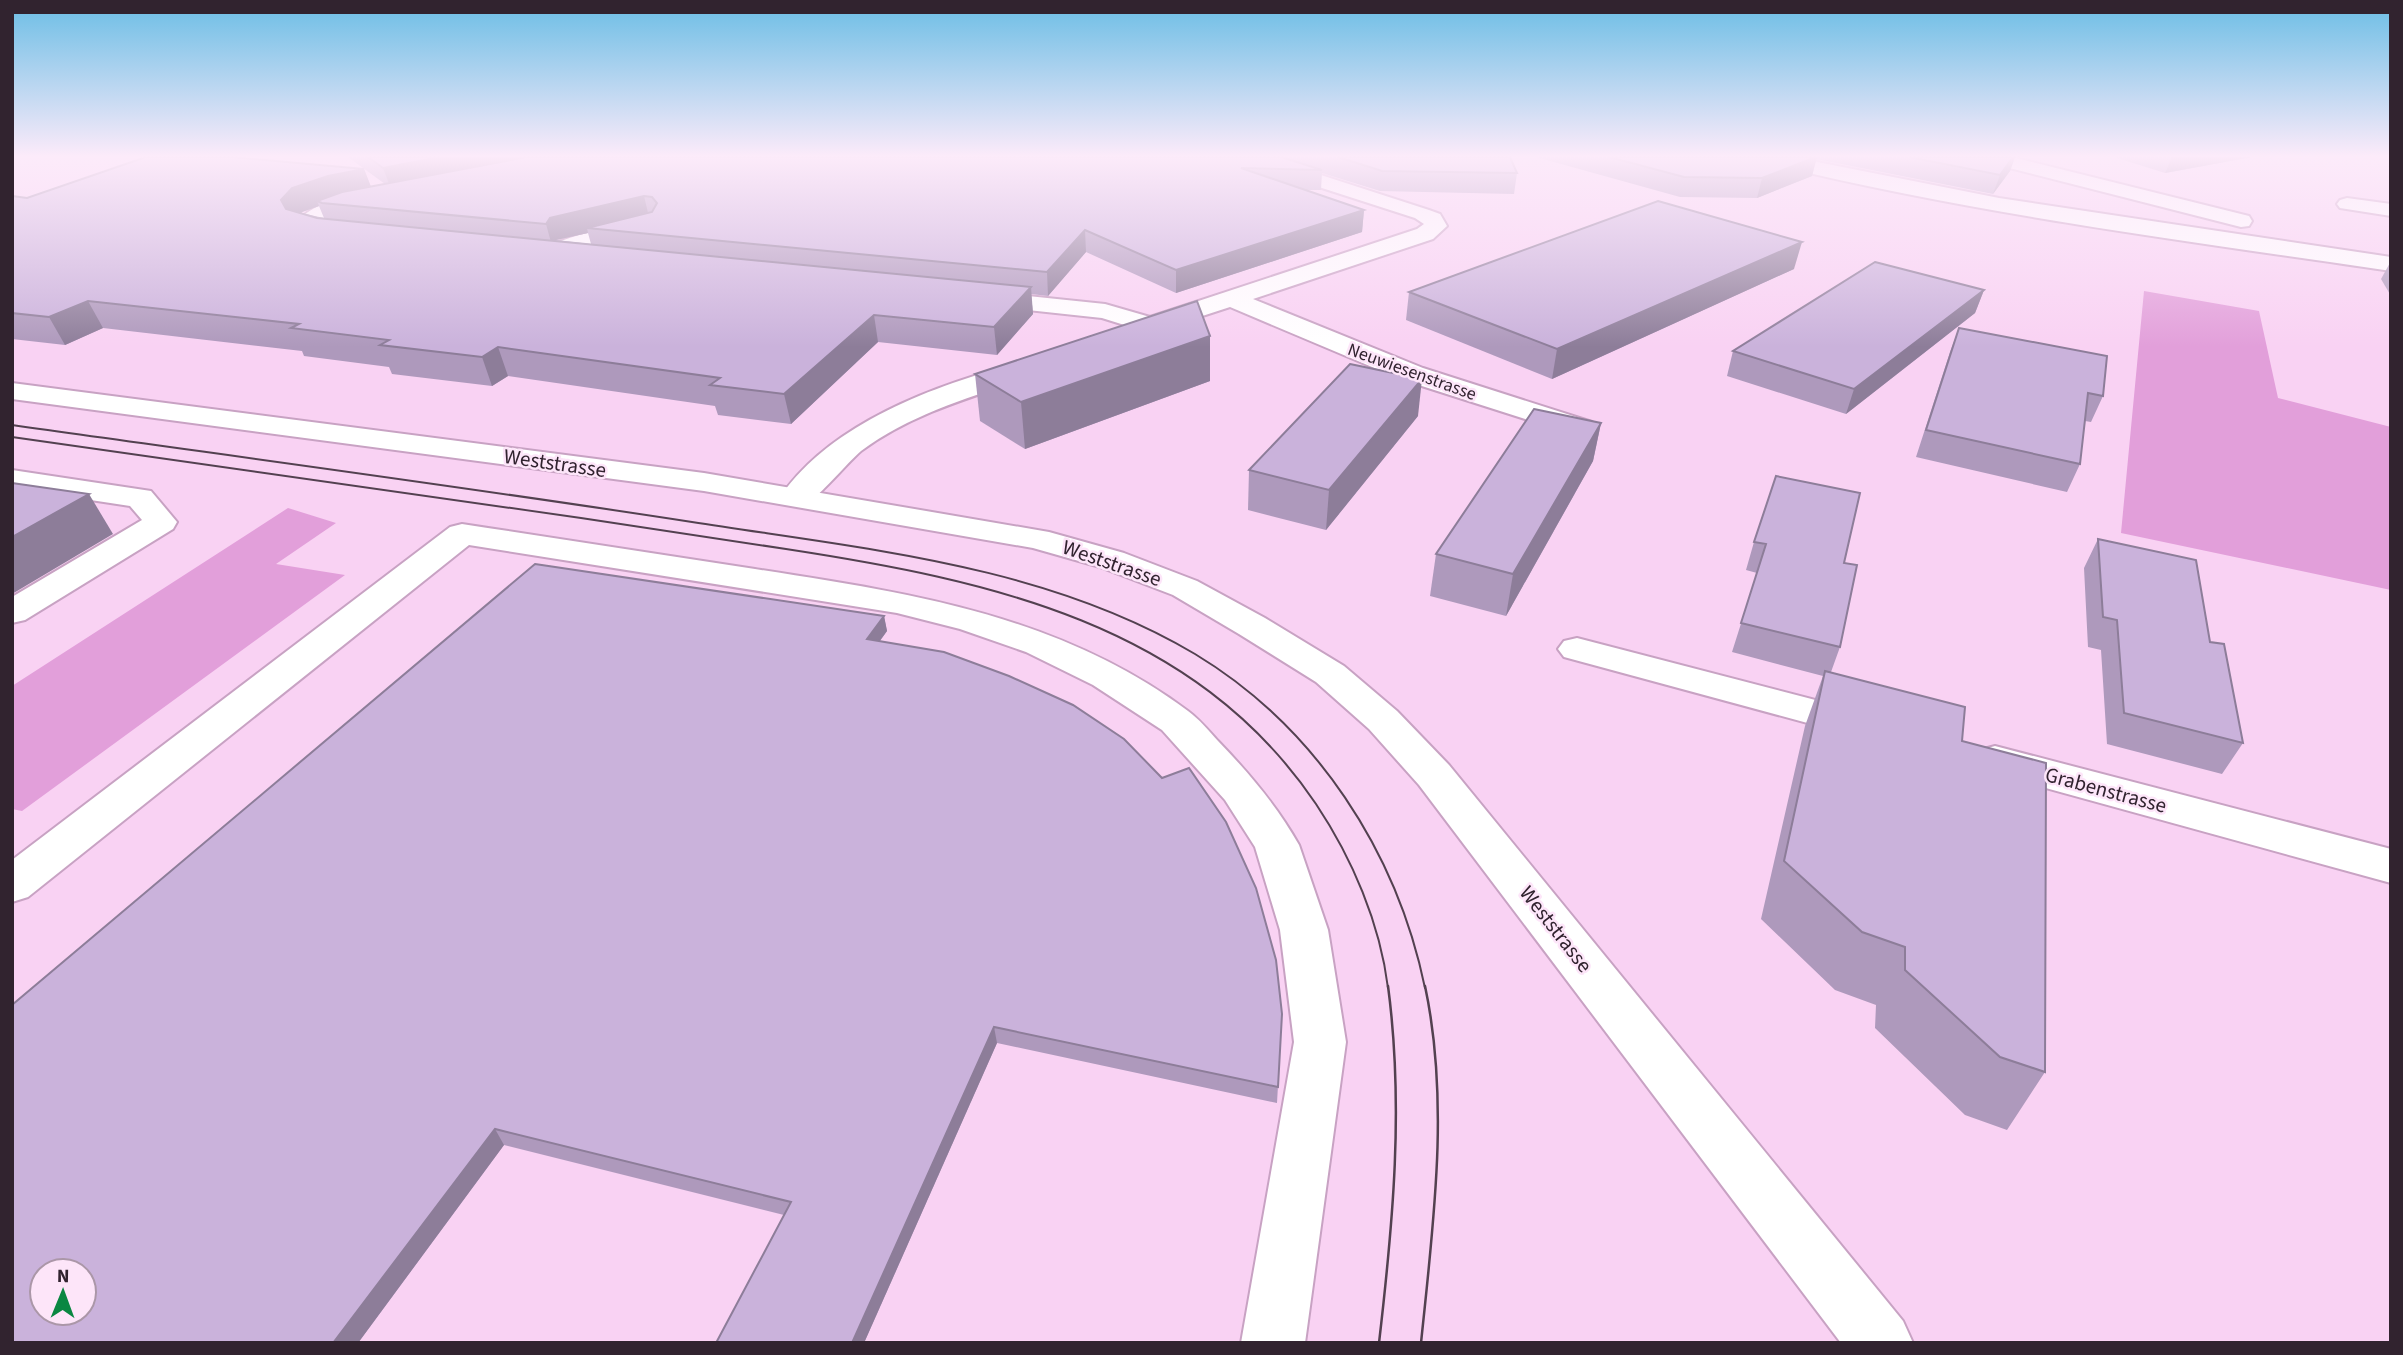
<svg xmlns="http://www.w3.org/2000/svg" width="2403" height="1355" viewBox="0 0 2403 1355" font-family="'Source Sans 3',sans-serif">
<style>
.green{fill:#e29fda}
.lines{fill:none;stroke-linecap:round;stroke-linejoin:round}
.minor-casing{stroke:#c8a2c3;stroke-width:4}
.major-casing{stroke:#c8a2c3;stroke-width:4}
.minor{fill:#fff;fill-rule:evenodd}
.major{fill:#fff;fill-rule:evenodd}
.tram-far1{stroke:#534150;stroke-width:2}
.tram{stroke:#534150;stroke-width:2.5}
.wall{fill:#ae99bc;fill-rule:evenodd}
.shaded-wall{fill:#8d7d99}
.building{fill:#cab2db;stroke:#8d7d99;stroke-width:2;fill-rule:evenodd}
.labels{text-anchor:middle;dominant-baseline:central;stroke-width:5;stroke-linejoin:round;paint-order:stroke}
.far-street-label{font-size:18px;fill:#31232f;stroke:#fde5f9}
.street-label{font-size:21px;fill:#31232f;stroke:#fde5f9}
</style>
<rect width="100%" height="100%" fill="#f9d2f3"/>
<g class="green">
<polygon points="2144,291 2259,311 2278,398 2391,427 2391,590 2121,533"/>
<polygon points="288,508 336,523 276,564 345,575 22,811 12,809 12,686"/>
</g>
<g class="lines">
<defs>
<g id="minor">
<polygon points="1236,157 1265,157 1429,210 1440,214 1447,226 1433,239 1253,299 1423,368 1592,422 1597,428 1592,434 1582,437 1572,434 1403,380 1230,307 1150,333 1102,318 981,305 972,303 969,298 972,293 981,291 1105,304 1150,317 1417,229 1424,224 1415,218 1238,161"/>
<path d="M1757 157H1792L1999 198 2391 257V271C2180 240 1967 213 1759 161Z"/>
<polygon points="1980,157 2012,157 2249,216 2252,221 2249,226 2241,227 1982,161"/>
<path d="M373 195 380 197 383 201 380 205 340 213 320 223 351 229 354 234 351 239C335 243 313 235 297 231L294 226C312 200 345 199 373 195Z"/>
<polygon points="2347,198 2391,204 2391,216 2340,208 2337,204 2340,200"/>
<path d="M642 222 650 223 653 228 650 233 579 250 558 260H542L539 255C552 236 618 227 642 222Z"/>
<path d="M1024 362 1034 364 1037 370 1034 376C975 396 912 413 861 451 847 463 819 497 807 503 800 507 793 505 786 503L781 496C832 422 940 383 1024 362Z"/>
<polygon points="12,470 151,491 177,522 173,529 25,620 12,623 12,597 142,520 130,506 12,488"/>
<path d="M462 524C560 539 657 554 755 569 910 593 1059 615 1188 711 1199 719 1209 731 1218 741 1249 773 1277 806 1299 845L1328 930 1346 1042 1305 1343H1241L1294 1042 1280 930 1255 847 1225 800 1162 730 1093 685 1026 652 960 629 897 613 469 545 28 897 12 902V860L450 527Z"/>
<polygon points="1577,638 1873,715 1879,724 1873,733 1859,737 1564,657 1558,649 1564,641"/>
<polygon points="1995,746 2391,849 2391,883 1980,770 1974,760 1980,750"/>
</g>
<polygon id="major" points="12,383 704,473 1049,532 1124,553 1197,581 1265,618 1344,666 1397,711 1449,765 1903,1321 1913,1343 1841,1343 1419,785 1369,729 1316,682 1239,634 1173,595 1100,567 1033,548 704,491 12,399"/>
</defs>
<use href="#minor" class="minor-casing"/>
<use href="#major" class="major-casing"/>
<use href="#minor" class="minor"/>
<use href="#major" class="major"/>
<g class="tram-far1">
<path d="M12 425C239 457 466 487 692 522 863 549 1044 564 1195 654 1316 727 1397 852 1425 988"/>
<path d="M12 437C202 464 392 490 581 518 650 528 718 539 786 549 988 580 1194 623 1316 804 1352 858 1380 923 1388 988"/>
</g>
<g class="tram">
<path d="M1379 1343C1393 1223 1404 1106 1388 986"/>
<path d="M1421 1343C1433 1226 1450 1103 1425 986"/>
</g>
</g>
<g class="wall">
<path d="M348 157H1510L1517 173 1514 194 1380 191 1322 173 1321 190H1304L1364 210 1362 232 1176 293 1086 252 1048 296 1031 294 1033 314 997 355 878 342 791 424 718 415 715 406 508 376 492 386 392 374 389 367 304 356 302 351 103 328 65 345 12 339V196L27 198 364 169 371 187 385 184ZM319 206 324 218 301 213 302 212ZM588 233 591 244 556 240Z"/>
<polygon points="1536,157 2015,157 2010,171 1993,194 1816,159 1812,176 1757,198 1680,197"/>
<polygon points="2114,157 2252,157 2165,173"/>
<polygon points="2391,261 2391,296 2381,279"/>
<polygon points="1794,269 1552,379 1406,320 1409,292"/>
<polygon points="1984,290 1975,313 1846,414 1727,376 1733,351"/>
<polygon points="1959,328 2103,396 2091,422 2085,421 2080,464 2067,492 1916,457 1950,352"/>
<polygon points="975,374 1210,381 1025,449 980,421"/>
<polygon points="1418,416 1326,530 1248,510 1249,470"/>
<polygon points="1601,423 1593,461 1506,616 1430,596 1436,554"/>
<polygon points="2098,539 2210,642 2243,743 2222,774 2107,744 2101,650 2088,647 2084,568"/>
<polygon points="1754,542 1844,563 1840,647 1831,672 1962,741 2045,1072 2007,1130 1965,1115 1875,1028 1876,1005 1835,990 1761,919 1805,726 1823,676 1732,652 1757,573 1746,570"/>
<polygon points="884,616 887,631 880,641 1282,1014 1277,1103 997,1043 864,1343 716,1343 784,1215 504,1145 358,1343 12,1343"/>
</g>
<g class="shaded-wall">
<polygon points="440,157 548,157 391,189 383,168"/>
<polygon points="1817,157 1812,176 1757,198 1762,178"/>
<polygon points="2013,157 2015,157 2010,171 1993,194 2000,175"/>
<polygon points="2172,157 2252,157 2165,173"/>
<polygon points="364,169 373,192 317,201 319,206 302,212 292,224 281,200 292,188 328,176"/>
<polygon points="644,196 649,217 587,228 588,233 556,240 552,246 546,224 550,218"/>
<polygon points="1364,210 1362,232 1176,293 1176,270"/>
<polygon points="1085,230 1086,252 1048,296 1047,272"/>
<polygon points="1802,242 1794,269 1552,379 1557,349"/>
<polygon points="1031,287 1033,314 997,355 994,327"/>
<polygon points="1984,290 1975,313 1846,414 1854,389"/>
<polygon points="88,301 103,328 65,345 49,317"/>
<polygon points="874,315 878,342 791,424 784,394"/>
<polygon points="1210,336 1210,381 1025,449 1021,402"/>
<polygon points="498,347 508,376 492,386 482,357"/>
<polygon points="1422,379 1418,416 1326,530 1329,490"/>
<polygon points="1601,423 1593,461 1506,616 1513,574"/>
<polygon points="89,494 113,534 12,594 12,537"/>
<polygon points="884,616 887,631 870,654 867,639"/>
<polygon points="994,1027 997,1043 864,1343 852,1343"/>
<polygon points="495,1129 504,1145 358,1343 333,1343"/>
</g>
<g class="building">
<polygon points="146,157 231,157 364,169 328,176 292,188 281,200 286,209 317,218 1031,287 994,327 874,315 784,394 710,385 720,378 498,347 482,357 380,345 389,340 291,328 299,324 88,301 49,317 12,313 12,196 27,198"/>
<polygon points="368,157 440,157 383,168"/>
<polygon points="527,157 1281,157 1322,170 1241,168 1364,210 1176,270 1085,230 1047,272 587,228 652,212 657,203 652,197 644,196 550,218 546,224 322,203 317,201 342,192"/>
<polygon points="1338,157 1510,157 1517,173 1382,171"/>
<polygon points="1609,157 1816,157 1762,178 1684,177"/>
<polygon points="1909,157 2013,157 2000,175"/>
<polygon points="1658,201 1802,242 1557,349 1409,292"/>
<polygon points="1875,262 1984,290 1854,389 1733,351"/>
<polygon points="1197,301 1210,336 1021,402 975,374"/>
<polygon points="1959,328 2107,356 2103,396 2088,393 2080,464 1926,430"/>
<polygon points="1350,364 1422,379 1329,490 1249,470"/>
<polygon points="1534,409 1601,423 1513,574 1436,554"/>
<polygon points="1776,476 1860,493 1844,563 1857,565 1840,647 1741,623 1766,544 1754,542"/>
<polygon points="12,483 89,494 12,537"/>
<polygon points="2098,539 2196,560 2210,642 2224,644 2243,743 2124,713 2117,620 2103,617"/>
<path d="M535 564 884 616 867 639 944 652 1009 676 1073 705 1124 739 1162 778 1189 768 1226 822 1256 888 1276 960 1282 1014 1278 1087 994 1027 852 1343H716L791 1202 495 1129 333 1343H12V1005ZM42 1271H84V1313H42Z"/>
<polygon points="1825,671 1965,707 1962,741 2046,763 2045,1072 2000,1057 1905,970 1905,947 1862,932 1784,861"/>
</g>
<linearGradient id="sky" x2="0" y2="1"><stop stop-color="#6abde5"/><stop offset="0.45" stop-color="#fcebfa"/><stop offset="1" stop-color="#fcebfa" stop-opacity="0"/></linearGradient>
<rect width="2403" height="347" fill="url(#sky)"/>
<g class="labels">
<g class="far-street-label">
<text transform="translate(1412 372) rotate(20)">Neuwiesenstrasse</text>
</g>
<g class="street-label">
<text transform="translate(555 463) rotate(8)">Weststrasse</text>
<text transform="translate(1112 563) rotate(19)">Weststrasse</text>
<text transform="translate(2106 790) rotate(15)">Grabenstrasse</text>
<text transform="translate(1556 929) rotate(52)">Weststrasse</text>
</g>
</g>
<rect width="2403" height="1355" fill="none" stroke="#31232f" stroke-width="28"/>
<g transform="translate(63 1292) rotate(1)"><circle r="33" fill="#fde5f9" stroke="#ab97a8" stroke-width="2"/>
<path d="M0-5L12 26L0 18L-12 26Z" fill="#0a8742"/>
<text y="-10" font-size="19" font-weight="bold" text-anchor="middle" fill="#31232f">N</text>
</g>
</svg>
